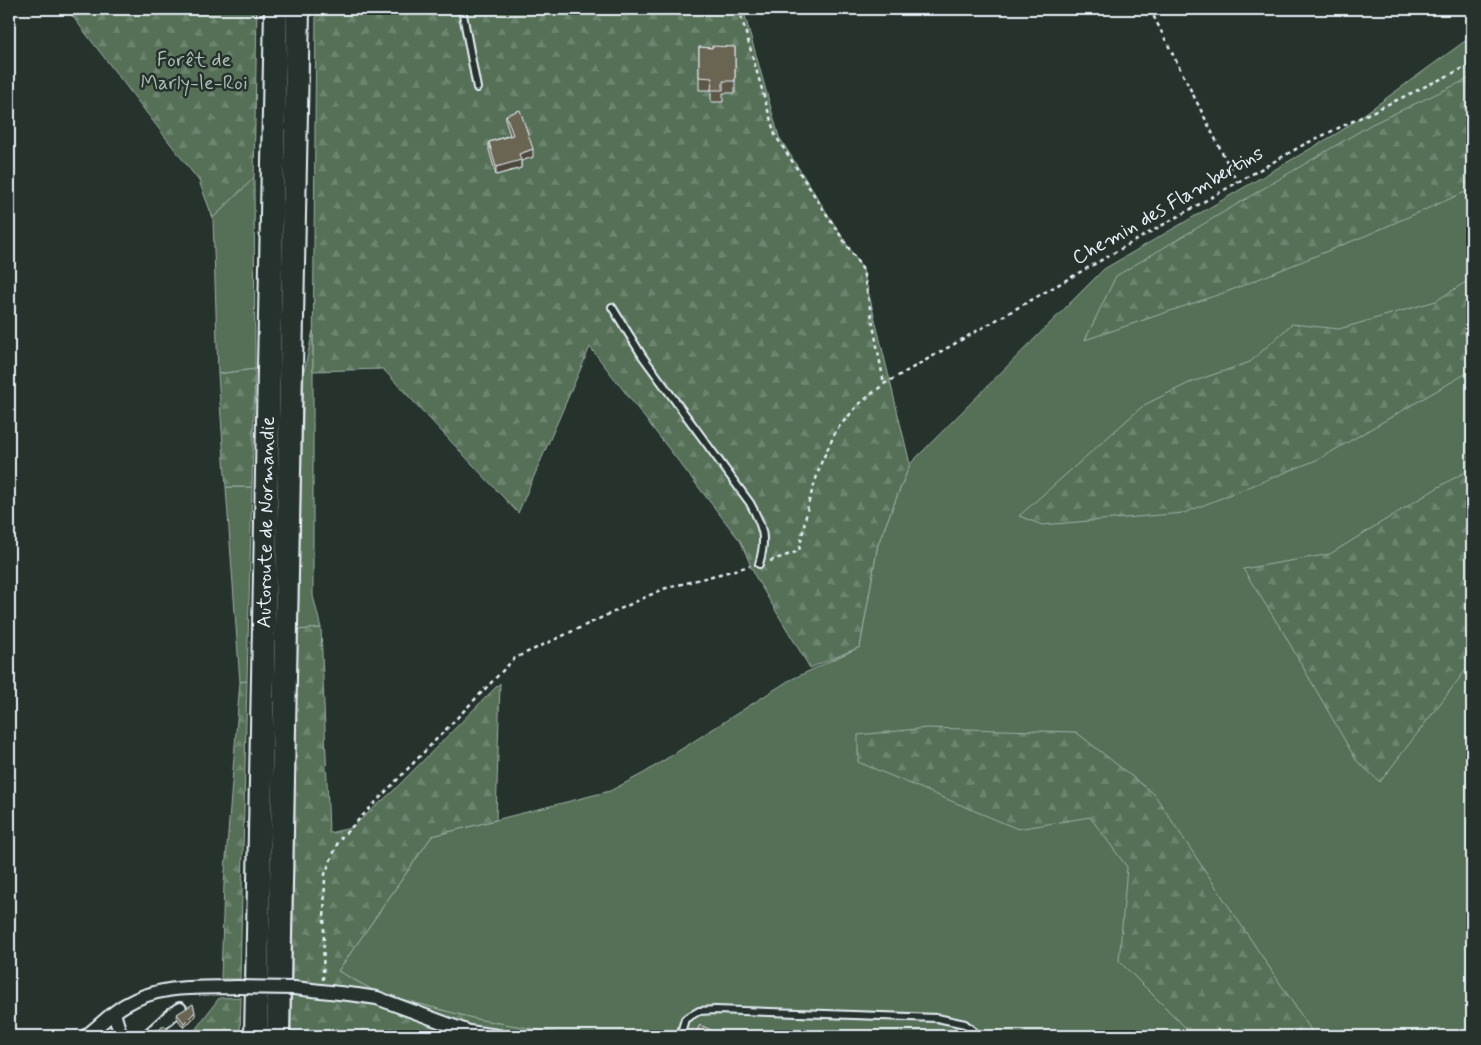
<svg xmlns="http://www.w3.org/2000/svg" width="1481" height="1045" viewBox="0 0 1481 1045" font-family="Mynerve,sans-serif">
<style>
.grass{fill:#557056;stroke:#9eb0a7}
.forest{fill:url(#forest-firs);stroke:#9eb0a7}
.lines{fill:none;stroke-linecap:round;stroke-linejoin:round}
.service-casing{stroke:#e8f1f8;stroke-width:10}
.minor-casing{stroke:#e8f1f8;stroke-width:16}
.motorway-casing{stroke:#e8f1f8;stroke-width:26}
.path{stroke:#e8f1f8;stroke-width:2.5;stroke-dasharray:4 4;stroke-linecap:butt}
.service{stroke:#26332d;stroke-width:6}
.minor{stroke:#26332d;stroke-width:12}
.motorway{stroke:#26332d;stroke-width:22}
.minor-bridge-casing{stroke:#e8f1f8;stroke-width:16;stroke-linecap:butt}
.minor-bridge{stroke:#26332d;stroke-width:12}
.wall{fill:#5c5747;stroke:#e8f1f8}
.shaded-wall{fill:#4b473a;stroke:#e8f1f8}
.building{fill:#6b6553;stroke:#e8f1f8}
.labels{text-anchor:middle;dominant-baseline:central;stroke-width:5;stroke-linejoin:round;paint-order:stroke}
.park-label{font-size:20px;fill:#adbdb7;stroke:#26332d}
.street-label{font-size:20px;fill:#e8f1f8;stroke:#26332d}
</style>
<defs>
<pattern id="forest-firs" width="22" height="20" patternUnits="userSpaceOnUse" patternTransform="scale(1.25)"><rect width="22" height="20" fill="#557056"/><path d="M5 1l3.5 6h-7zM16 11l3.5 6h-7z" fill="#6d856f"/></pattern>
</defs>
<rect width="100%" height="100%" fill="#26332d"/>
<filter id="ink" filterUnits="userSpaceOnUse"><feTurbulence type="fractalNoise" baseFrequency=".02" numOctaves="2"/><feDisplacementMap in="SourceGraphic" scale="10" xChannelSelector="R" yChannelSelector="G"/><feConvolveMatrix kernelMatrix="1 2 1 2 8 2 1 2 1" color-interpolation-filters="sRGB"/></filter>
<g filter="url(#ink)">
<g class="grass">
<polygon points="1472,36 1472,1036 569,1036 476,1019 378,993 338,971 432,836 610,791 644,773 788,681 860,647 878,544 910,464 1104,269 1341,131"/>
<polygon points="254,178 255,369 218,374 213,218"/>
<polygon points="313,331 313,596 321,628 298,630 304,371"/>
<polygon points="226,487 252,487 247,681 240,682"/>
</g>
<g class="forest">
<polygon points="67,9 257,9 254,178 213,218 199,181"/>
<polygon points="316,9 743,9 779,137 863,270 910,464 878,544 860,647 810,668 755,576 741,542 590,347 518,513 383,369 313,371"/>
<polygon points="1472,77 1472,189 1367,235 1229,291 1085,340 1116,276 1372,124"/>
<polygon points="1472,278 1472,370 1319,459 1184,513 1042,525 1019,516 1144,405 1189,383 1250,362 1292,324 1339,329 1436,301"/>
<polygon points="255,369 252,487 226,487 218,374"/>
<polygon points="1472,468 1472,662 1380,782 1356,760 1283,632 1243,569 1330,554 1442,485"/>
<polygon points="321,628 329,833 351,828 391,793 500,683 496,820 432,836 338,971 378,993 476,1019 563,1034 563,1036 291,1036 298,630"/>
<polygon points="247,681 240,979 221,979 224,884 240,682"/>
<polygon points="927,728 1076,732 1154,794 1315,1036 1194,1036 1119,961 1127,867 1090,817 1018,829 858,762 858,735"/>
<polygon points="241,997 240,1036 195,1036 195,1030 219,998"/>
</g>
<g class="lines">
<defs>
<g id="service">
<polyline points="462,9 477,88"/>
<path d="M612 307 643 357 750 503C763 527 767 538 759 564"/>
<polyline points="680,1036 685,1019 699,1011 716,1010 937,1018 965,1024 979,1036"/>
</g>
<g id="minor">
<polyline points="294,988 357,995 377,998 469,1032 498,1036"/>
<polyline points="114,1013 121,1036"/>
<path d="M86 1036C99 1026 111 1013 125 1005 160 984 198 988 237 987"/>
<polyline points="148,1036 171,1015 180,1009"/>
</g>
<g id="motorway">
<path id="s1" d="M256 1036 276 9"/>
<polyline points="278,1036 298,9"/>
</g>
</defs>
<use href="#service" class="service-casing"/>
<use href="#minor" class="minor-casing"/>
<use href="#motorway" class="motorway-casing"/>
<g class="path">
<polyline points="739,9 775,135 863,270 884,384"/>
<polyline points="1150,9 1237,182"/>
<polyline points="770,561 799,551 809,501 821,463 837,429 859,404 884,384 1303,145 1472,64"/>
<polyline points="323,980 325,874 339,840 515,658 663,589 750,566"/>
</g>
<use href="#service" class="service"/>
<use href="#minor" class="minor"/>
<use href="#motorway" class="motorway"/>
<defs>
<polyline id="minor-bridge" points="237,987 294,988"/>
</defs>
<use href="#minor-bridge" class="minor-bridge-casing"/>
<use href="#minor-bridge" class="minor-bridge"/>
</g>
<g class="wall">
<polygon points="699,47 712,48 735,47 735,93 723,93 723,102 711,102 711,90 699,90"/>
<polygon points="506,115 533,157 521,161 521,168 496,175 489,150 489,142 510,135 506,123"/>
<polygon points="177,1014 195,1016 184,1028 177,1018"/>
</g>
<g class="shaded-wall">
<polygon points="533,149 533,157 521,161 521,168 496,175 496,167 519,154"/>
<polygon points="195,1012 195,1016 184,1028 184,1023"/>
</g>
<g class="building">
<polygon points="712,46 735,47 735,81 723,81 723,90 711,90 712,78 699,77 699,47 712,48"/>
<polygon points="520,110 533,149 519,154 521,160 496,167 489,142 513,135 506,115"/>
<polygon points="193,1004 195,1012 184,1023 177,1014"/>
<polygon points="164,1025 174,1036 163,1036 158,1031"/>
<polygon points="700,1025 713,1031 711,1036 694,1036"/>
<polygon points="156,1029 163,1036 148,1036"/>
<polygon points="178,1032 181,1036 174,1036 174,1035"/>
</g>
</g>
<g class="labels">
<g class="park-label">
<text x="194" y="60">Forêt de<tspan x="194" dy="23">Marly-le-Roi</tspan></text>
</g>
<g class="street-label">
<text transform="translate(1168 206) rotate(-30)">Chemin des Flambertins</text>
<text stroke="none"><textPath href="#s1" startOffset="514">Autoroute de Normandie</textPath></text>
</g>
</g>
<rect width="1481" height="1045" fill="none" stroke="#26332d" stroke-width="30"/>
<rect x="15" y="15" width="1451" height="1015" fill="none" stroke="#e8f1f8" stroke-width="2" filter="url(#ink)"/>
</svg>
